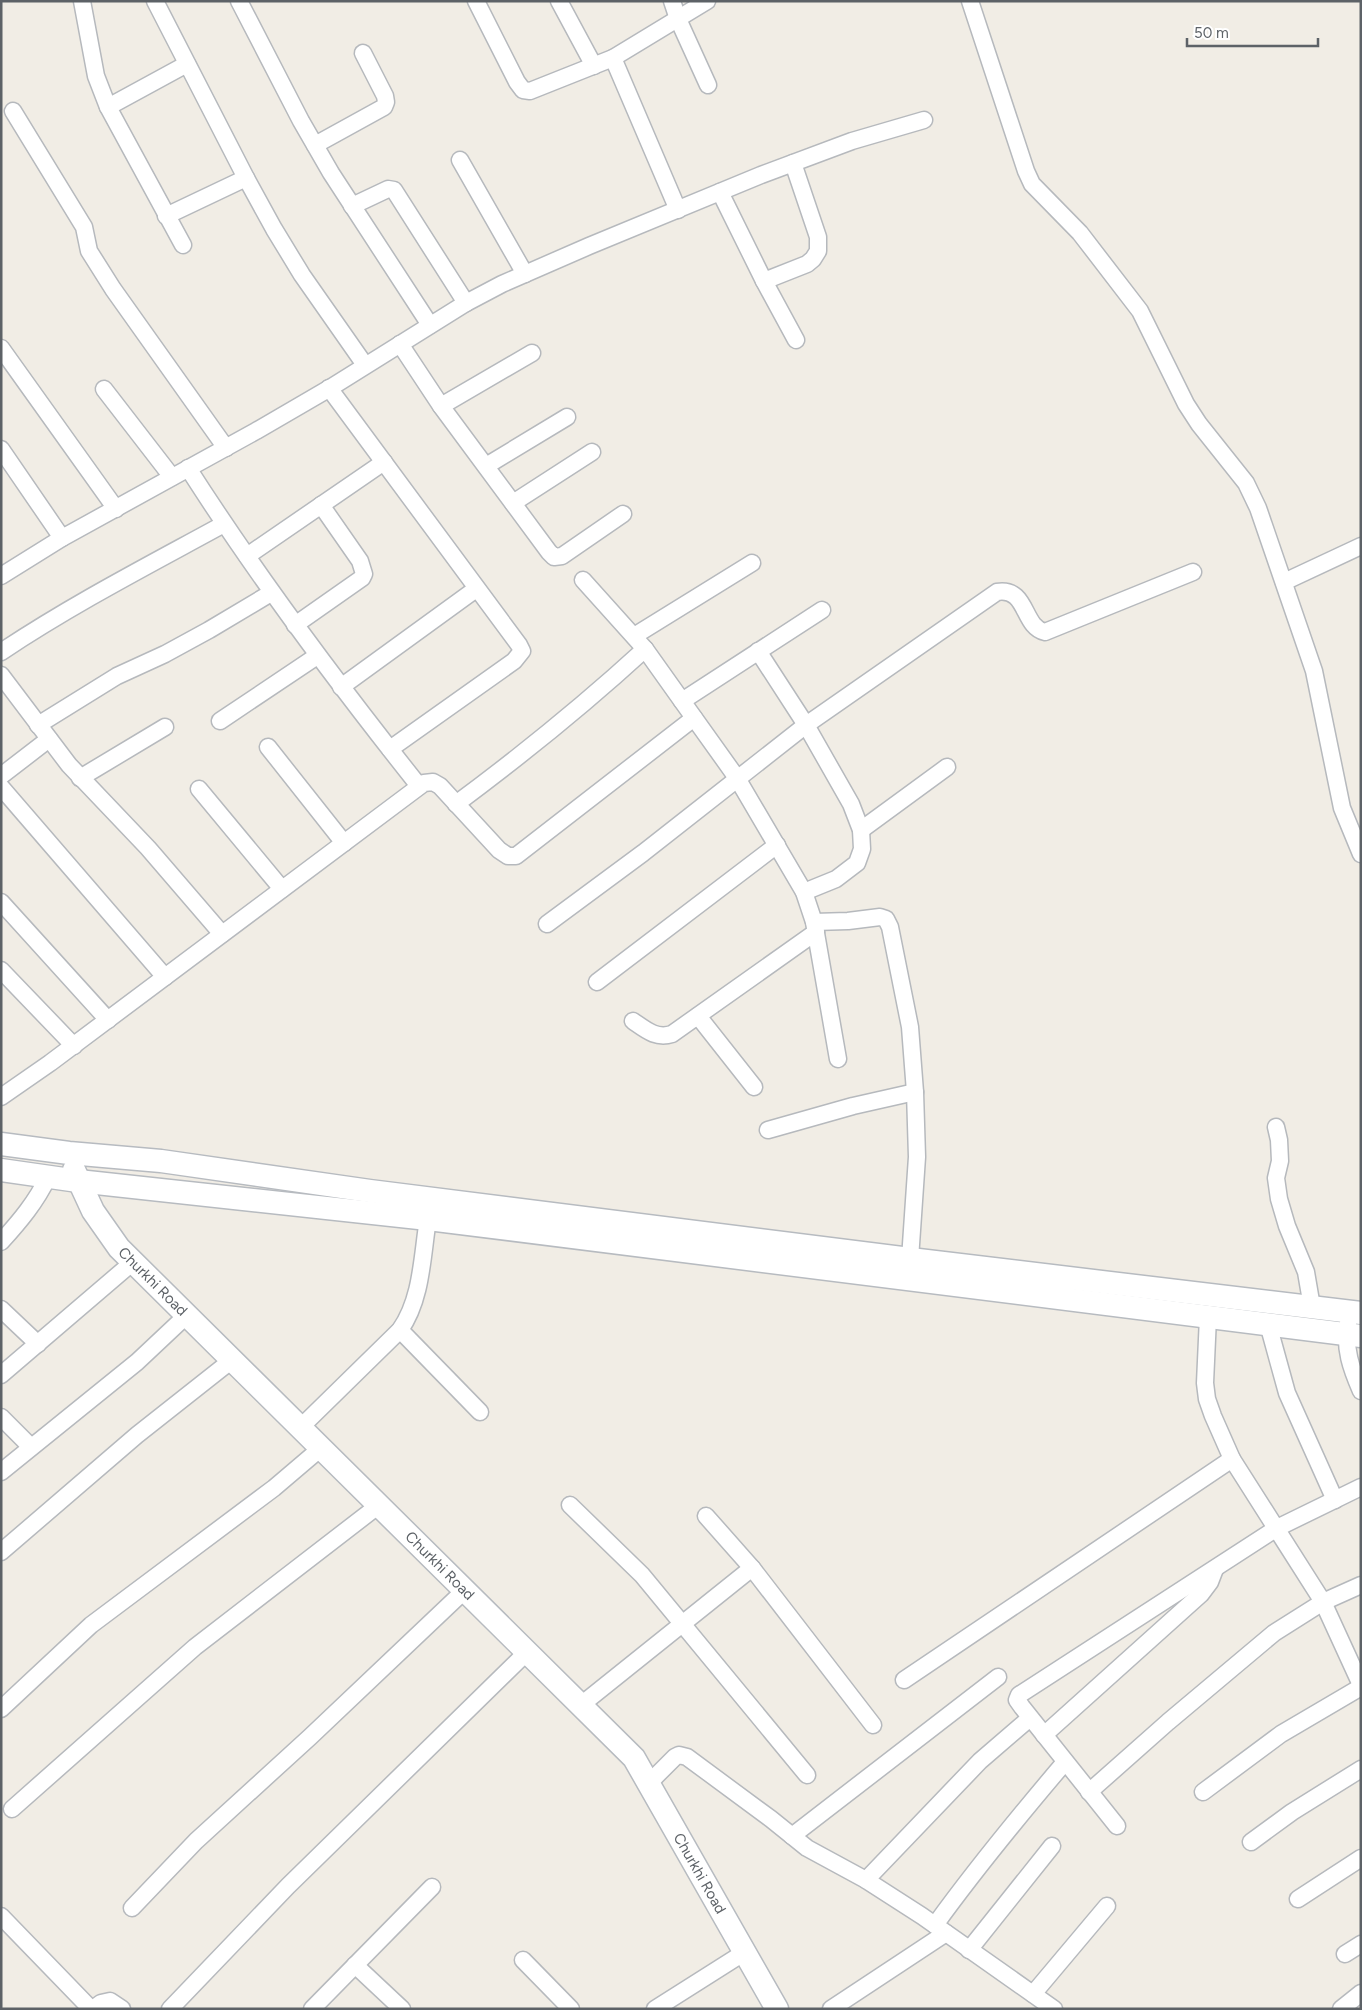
<svg xmlns="http://www.w3.org/2000/svg" width="1362" height="2010" viewBox="0 0 1362 2010" font-family="Figtree,sans-serif">
<style>
.lines{fill:none;stroke-linecap:round;stroke-linejoin:round}
.street-casing{stroke:#b6b9bd;stroke-width:19}
.secondary-casing{stroke:#b7bbc0;stroke-width:25}
.street{stroke:#fff;stroke-width:16}
.secondary{stroke:#fff;stroke-width:22}
.labels{text-anchor:middle;dominant-baseline:central;stroke-width:4;stroke-linejoin:round;paint-order:stroke}
.street-label{font-size:15px;fill:#5d6267;stroke:#fff}
</style>
<rect width="100%" height="100%" fill="#f1ede5"/>
<g class="lines">
<defs>
<g id="street">
<polyline points="82,1 96,76 108,107 183,245"/>
<polyline points="155,1 246,178 274,229 302,275 365,365"/>
<polyline points="239,1 301,121 331,173 430,325"/>
<polyline points="476,1 517,82 523,90 530,91 613,58 707,1"/>
<polyline points="559,1 594,66"/>
<polyline points="672,1 678,19 708,85"/>
<polyline points="970,1 1026,171 1032,184 1080,233 1140,311 1186,404 1199,424 1246,483 1258,508 1314,671 1342,808 1361,854"/>
<polyline points="613,58 678,210"/>
<polyline points="108,107 187,64"/>
<polyline points="13,111 84,227 89,251 113,289 226,448"/>
<polyline points="315,145 384,107 386,102 385,96 363,53"/>
<polyline points="460,160 525,274"/>
<polyline points="720,192 764,281 796,340"/>
<polyline points="352,206 388,189 394,190 466,303"/>
<polyline points="166,216 246,178"/>
<polyline points="764,281 807,264 813,259 818,251 818,237 793,163"/>
<polyline points="400,344 441,406 549,552 554,557 562,556 623,514"/>
<polyline points="1,348 116,509"/>
<polyline points="329,388 519,645 522,651 514,661 390,749"/>
<polyline points="104,389 172,477"/>
<polyline points="441,406 532,353"/>
<polyline points="1,449 62,538"/>
<polyline points="486,466 567,417"/>
<path d="M188 468C259 579 337 683 419 786"/>
<polyline points="513,503 592,452"/>
<polyline points="247,556 384,462"/>
<polyline points="1,576 62,538 256,431 330,388 466,303 502,284 589,246 761,175 852,141 924,120"/>
<polyline points="583,580 645,649 682,701 737,778 804,892 814,922 838,1059"/>
<polyline points="1284,582 1361,546"/>
<polyline points="295,625 362,578 364,574 360,561 321,505"/>
<polyline points="634,636 752,563"/>
<polyline points="758,651 806,725 851,804 861,830 862,849 857,863 836,879 804,892"/>
<path d="M1 652C73 604 149 565 224 524"/>
<polyline points="1,675 69,765 148,848 222,934"/>
<polyline points="341,687 476,589"/>
<polyline points="682,701 822,610"/>
<polyline points="220,721 317,656"/>
<polyline points="38,725 117,676 165,654 209,630 271,593"/>
<polyline points="268,747 344,843"/>
<polyline points="1,776 49,739"/>
<polyline points="80,778 165,727"/>
<polyline points="1,787 165,977"/>
<polyline points="199,789 282,889"/>
<path d="M456 804C522 755 585 704 645 649"/>
<polyline points="861,830 947,767"/>
<polyline points="1,902 108,1020"/>
<polyline points="814,922 848,921 880,917 886,919 890,927 910,1027 915,1092 917,1157 910,1259"/>
<path d="M547 924 643 853 806 725 997 592C1028 587 1022 627 1045 632L1193 572"/>
<polyline points="1,970 74,1046"/>
<polyline points="597,982 777,845"/>
<polyline points="698,1016 754,1087"/>
<path d="M633 1021C646 1030 656 1039 672 1034L816 932"/>
<polyline points="1,1097 50,1063 424,783 433,782 440,786 499,850 508,856 516,856 694,718"/>
<polyline points="1276,1127 1279,1140 1280,1161 1276,1178 1279,1199 1287,1226 1306,1272 1312,1307"/>
<polyline points="768,1130 853,1106 915,1092"/>
<path d="M1 1242C20 1221 36 1202 48 1177"/>
<polyline points="1,1309 38,1344"/>
<polyline points="1208,1317 1205,1383 1207,1399 1213,1416 1232,1459 1323,1602 1361,1685"/>
<path d="M1348 1323C1344 1349 1351 1368 1361 1391"/>
<polyline points="1268,1324 1287,1393 1335,1500"/>
<polyline points="400,1330 480,1412"/>
<polyline points="1,1375 133,1262"/>
<polyline points="1,1417 31,1447"/>
<path d="M301 1427 400 1330C422 1299 422 1256 428 1219"/>
<polyline points="1,1472 137,1362 187,1315"/>
<polyline points="570,1505 642,1575 807,1775"/>
<polyline points="706,1516 752,1568 873,1725"/>
<polyline points="1,1552 137,1435 232,1360"/>
<polyline points="904,1680 1232,1459"/>
<polyline points="581,1705 752,1568"/>
<polyline points="1,1709 91,1625 274,1488 321,1448"/>
<polyline points="1044,1735 1201,1594 1210,1582 1215,1569"/>
<polyline points="648,1784 675,1757 679,1755 687,1757 771,1819 807,1848 866,1880 922,1916 1054,2009"/>
<polyline points="1089,1792 1168,1722 1274,1633 1323,1602 1361,1585"/>
<polyline points="1203,1792 1281,1734 1361,1687"/>
<polyline points="12,1809 195,1647 379,1505"/>
<polyline points="1117,1826 1022,1707 1017,1700 1019,1695 1277,1528 1361,1487"/>
<polyline points="792,1836 998,1677"/>
<polyline points="1251,1842 1292,1812 1361,1769"/>
<polyline points="866,1880 980,1761 1030,1718"/>
<polyline points="1298,1899 1361,1858"/>
<polyline points="132,1908 196,1841 310,1737 465,1590"/>
<polyline points="1,1916 91,2009"/>
<path d="M935 1925C977 1867 1019 1816 1065 1762"/>
<polyline points="969,1950 1052,1846"/>
<polyline points="1345,1954 1361,1944"/>
<polyline points="523,1960 571,2009"/>
<polyline points="355,1965 402,2009"/>
<polyline points="1033,1994 1107,1906"/>
<polyline points="93,2009 101,2003 110,2001 122,2009"/>
<polyline points="170,2009 288,1886 527,1652"/>
<polyline points="312,2009 432,1887"/>
<polyline points="655,2009 745,1952"/>
<polyline points="831,2009 946,1933"/>
<polyline points="1341,2009 1361,1993"/>
</g>
<g id="secondary">
<polyline points="1,1144 69,1153 161,1161 370,1191 910,1259 1361,1313"/>
<polyline points="1,1170 78,1181 428,1219 1361,1336"/>
<path id="s1" d="M74 1170 93 1211 119 1248 634 1758 777 2009"/>
</g>
</defs>
<use href="#street" class="street-casing"/>
<use href="#secondary" class="secondary-casing"/>
<use href="#street" class="street"/>
<use href="#secondary" class="secondary"/>
</g>
<g class="labels">
<g class="street-label">
<text stroke="none"><textPath href="#s1" startOffset="138">Churkhi Road</textPath></text>
<text stroke="none"><textPath href="#s1" startOffset="542">Churkhi Road</textPath></text>
<text stroke="none"><textPath href="#s1" startOffset="948">Churkhi Road</textPath></text>
</g>
</g>
<rect width="1362" height="2010" fill="none" stroke="#5d6267" stroke-width="5"/>
<path d="M1187 38v8h131v-8" fill="none" stroke="#5d6267" stroke-width="2.5"/>
<text x="1194" y="38" font-size="15" fill="#5d6267" stroke="#ffffff" stroke-width="4" paint-order="stroke">50 m</text>
</svg>
